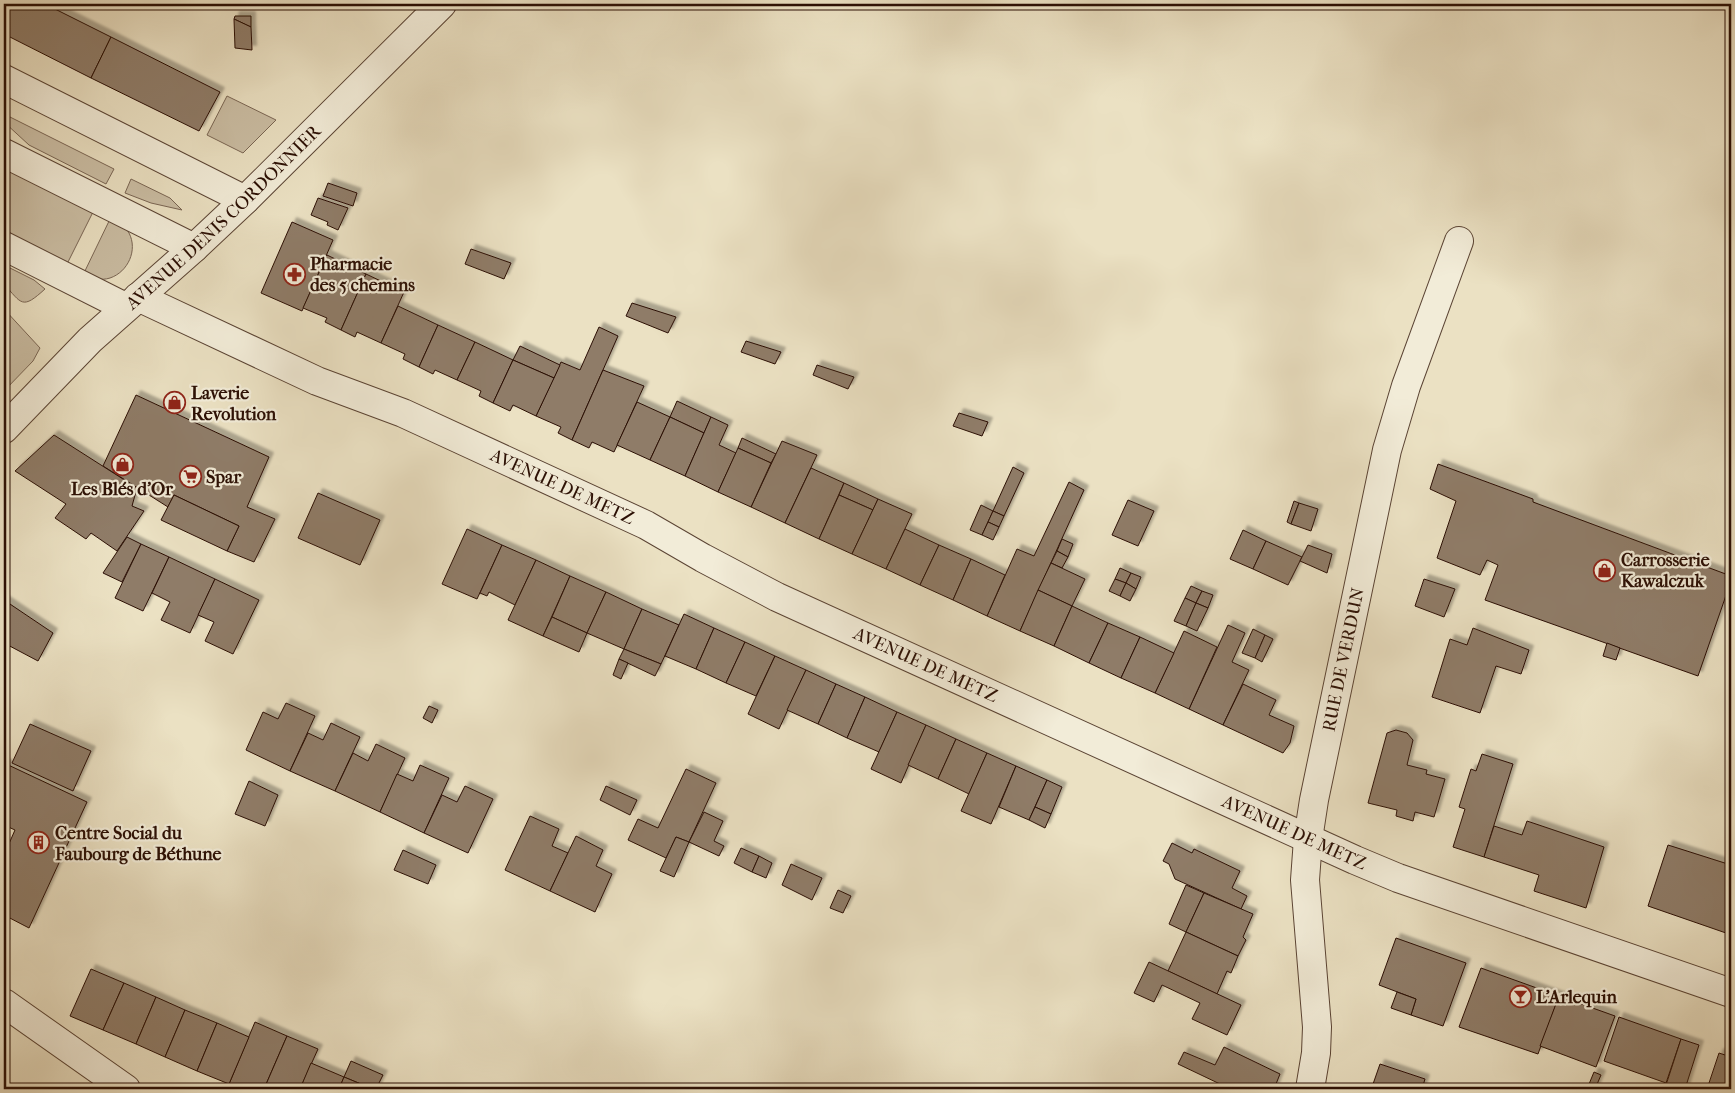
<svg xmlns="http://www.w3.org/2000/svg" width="1735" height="1093" viewBox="0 0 1735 1093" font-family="'IM FELL French Canon',serif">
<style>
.green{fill:#cabda3;stroke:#7a6654}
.building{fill:#8f7c67;stroke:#2b0f04;filter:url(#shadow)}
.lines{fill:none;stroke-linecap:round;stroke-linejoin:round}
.minor-casing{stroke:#5b4434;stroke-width:30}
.minor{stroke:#f2ecd8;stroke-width:28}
.labels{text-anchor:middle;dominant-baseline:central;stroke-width:4.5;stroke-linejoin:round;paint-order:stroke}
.street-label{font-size:18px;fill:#2b0f04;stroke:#f2ecd8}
.poi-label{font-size:18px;font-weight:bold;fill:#2b0f04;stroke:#f2ecd8;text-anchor:start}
</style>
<defs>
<filter id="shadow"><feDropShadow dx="4.5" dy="-4.5" stdDeviation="1" flood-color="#0004"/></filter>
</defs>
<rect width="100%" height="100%" fill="#ebe1c3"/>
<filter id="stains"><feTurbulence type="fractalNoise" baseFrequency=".004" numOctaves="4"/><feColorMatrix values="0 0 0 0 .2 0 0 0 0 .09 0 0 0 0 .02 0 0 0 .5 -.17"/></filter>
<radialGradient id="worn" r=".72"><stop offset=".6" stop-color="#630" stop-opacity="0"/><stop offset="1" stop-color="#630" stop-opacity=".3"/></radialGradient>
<g class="green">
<polygon points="227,96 276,120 243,153 207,135"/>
<polygon points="4,114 114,169 106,184 29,145 4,122"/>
<polygon points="4,162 95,208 66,266 4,235"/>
<polygon points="131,179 170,198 182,210 151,203 125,193"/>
<path d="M111 217C118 222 125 226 129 233 138 250 128 272 110 278 101 281 92 278 83 275Z"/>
<path d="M4 265 34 280 45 289C22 310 22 304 4 284Z"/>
<polygon points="4,309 40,348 33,361 4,391"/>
</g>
<g class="building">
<polygon points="4,4 45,4 111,37 91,78 4,34"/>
<polygon points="235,16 251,16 251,27 234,19"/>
<polygon points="234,19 251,27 252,50 235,48"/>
<polygon points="111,37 220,92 199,131 91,78"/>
<polygon points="328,183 357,193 353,206 323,196"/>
<polygon points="318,198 348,208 338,230 327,225 328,222 311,215"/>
<polygon points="292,222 333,240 302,311 261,293"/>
<polygon points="471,249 511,263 504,279 465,264"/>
<polygon points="327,255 366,274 341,330 325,322 327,318 303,308"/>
<polygon points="366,274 404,292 381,343 357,332 355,337 341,330"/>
<polygon points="632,303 676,317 668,333 626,316"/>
<polygon points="398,306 438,325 419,367 403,359 405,354 381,343"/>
<polygon points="438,325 475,342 457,380 435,370 433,374 419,367"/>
<polygon points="599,327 618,336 572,440 558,433 561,427 536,416 561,362 580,370"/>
<polygon points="746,341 781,352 775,364 741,352"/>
<polygon points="475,342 513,360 493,403 479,396 481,391 457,380"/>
<polygon points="520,346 560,365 554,378 513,360"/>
<polygon points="513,360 554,378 536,416 513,405 510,411 493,403"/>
<polygon points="817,365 854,377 848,389 813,375"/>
<polygon points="603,370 644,386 614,452 592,442 589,448 572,440"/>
<polygon points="136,395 269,457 247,507 275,519 254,562 227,551 239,526 174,495 168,507 103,466"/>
<polygon points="677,401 711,417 704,433 670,417"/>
<polygon points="637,402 670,417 650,460 617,445"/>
<polygon points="959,413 988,422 982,436 953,426"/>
<polygon points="670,417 704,433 685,476 650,460"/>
<polygon points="711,417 728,425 719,445 736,453 718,492 685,476"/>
<polygon points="54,435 137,488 132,506 144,511 117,551 91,533 86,539 55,518 66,504 15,471"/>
<polygon points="742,438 776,454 771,463 738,448"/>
<polygon points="782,441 817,455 785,523 751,507"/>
<polygon points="738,448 771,463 751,507 718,492"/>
<polygon points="1438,464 1533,499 1533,502 1731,576 1731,581 1698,676 1485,600 1498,565 1487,560 1480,575 1437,558 1456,501 1430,489"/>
<polygon points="1013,467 1024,473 1004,516 993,511"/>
<polygon points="811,468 844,483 819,539 785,523"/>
<polygon points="1069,482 1084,490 1020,631 987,616 1017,549 1034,556"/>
<polygon points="844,483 878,499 873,510 839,495"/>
<polygon points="318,493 380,520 360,565 298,538"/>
<polygon points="174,495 239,526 227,551 161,520"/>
<polygon points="839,495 873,510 852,554 819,539"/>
<polygon points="878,499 912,514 886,569 852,554"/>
<polygon points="1128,500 1154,511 1138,546 1112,535"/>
<polygon points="1294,501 1299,503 1291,524 1287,522"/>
<polygon points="1299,503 1318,509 1311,531 1291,524"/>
<polygon points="981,505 993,511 982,535 970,530"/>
<polygon points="993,511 1004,516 999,527 988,522"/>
<polygon points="988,522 999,527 993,540 982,535"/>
<polygon points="467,529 502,545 477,599 442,584"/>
<polygon points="905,529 939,545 920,585 886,569"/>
<polygon points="1243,530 1266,541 1253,569 1230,559"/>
<polygon points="127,537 141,544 122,582 103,573"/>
<polygon points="1062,539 1073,544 1068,557 1057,551"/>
<polygon points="1266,541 1302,557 1288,585 1253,569"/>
<polygon points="141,544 169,557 143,611 115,598"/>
<polygon points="502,545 536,560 515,605 489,592 487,596 480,593"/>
<polygon points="939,545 971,559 953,600 920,585"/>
<polygon points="1308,545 1332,554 1327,573 1300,561"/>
<polygon points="1057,551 1068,557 1062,568 1051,563"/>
<polygon points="169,557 215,579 190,633 161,620 170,602 152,593"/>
<polygon points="971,559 1005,575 987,616 953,600"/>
<polygon points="536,560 570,576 543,636 508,620"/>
<polygon points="1051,563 1085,579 1072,606 1038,590"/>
<polygon points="1120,568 1131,573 1126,583 1115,579"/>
<polygon points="1131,573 1141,577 1136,589 1126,583"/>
<polygon points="570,576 606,592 587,633 552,617"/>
<polygon points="215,579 259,600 233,654 205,641 214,622 198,615"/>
<polygon points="1115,579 1126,583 1120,596 1109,591"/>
<polygon points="1424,579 1455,589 1444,617 1415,606"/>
<polygon points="1126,583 1136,589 1130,601 1120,596"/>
<polygon points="1191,586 1202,591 1196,603 1185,598"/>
<polygon points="1038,590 1072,606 1054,646 1020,631"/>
<polygon points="1202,591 1213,595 1208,608 1196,603"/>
<polygon points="606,592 642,609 624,649 587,633"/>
<polygon points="1185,598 1196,603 1186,626 1174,621"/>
<polygon points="4,600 53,633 38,661 4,643"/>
<polygon points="1196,603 1208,608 1197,631 1186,626"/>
<polygon points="1072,606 1108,623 1089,663 1054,646"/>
<polygon points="642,609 679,625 661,664 624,649"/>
<polygon points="684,614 714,628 696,669 665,656"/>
<polygon points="552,617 587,633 579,652 543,636"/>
<polygon points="1108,623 1140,637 1121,678 1089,663"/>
<polygon points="1228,625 1245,633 1232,662 1249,670 1223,725 1189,709"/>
<polygon points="714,628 745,642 726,683 696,669"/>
<polygon points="1473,628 1529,650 1521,674 1496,666 1480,713 1432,697 1450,639 1467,645"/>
<polygon points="1253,629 1265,635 1255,658 1242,653"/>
<polygon points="1184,631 1217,647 1189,709 1155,693"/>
<polygon points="1265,635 1273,639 1262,662 1255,658"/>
<polygon points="1140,637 1174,653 1155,693 1121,678"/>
<polygon points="745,642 775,656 756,696 726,683"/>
<polygon points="1607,643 1620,648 1616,660 1603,656"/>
<polygon points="624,649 661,664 655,676 619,659"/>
<polygon points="775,656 806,670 779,729 748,714"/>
<polygon points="619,659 628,663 621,679 613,675"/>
<polygon points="806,670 836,684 818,724 787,710"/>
<polygon points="836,684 865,697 847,738 818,724"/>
<polygon points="1243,684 1276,700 1269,715 1294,726 1290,743 1283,753 1223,725"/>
<polygon points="865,697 897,712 879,752 847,738"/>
<polygon points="286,703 315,716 290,771 246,750 263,712 278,719"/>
<polygon points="429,706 438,710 432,723 423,718"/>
<polygon points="897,712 926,725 901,783 871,769"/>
<polygon points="331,723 360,737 335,791 290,771 308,733 323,740"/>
<polygon points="30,724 91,751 73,791 12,763"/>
<polygon points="926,725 956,739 938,779 908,765"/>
<polygon points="1396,730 1407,733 1413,740 1407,765 1427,770 1426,774 1445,779 1434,817 1415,812 1413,821 1396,816 1397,810 1368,803 1387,733"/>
<polygon points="956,739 987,753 969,794 938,779"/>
<polygon points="376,744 405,758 380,812 335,791 353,753 368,761"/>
<polygon points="987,753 1016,766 991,824 961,811"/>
<polygon points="1482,754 1513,764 1484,857 1453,847 1465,809 1459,807 1471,769 1476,771"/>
<polygon points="4,763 87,802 29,928 4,915 4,855 15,830 4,825"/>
<polygon points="420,765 449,778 424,833 380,812 397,774 413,781"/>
<polygon points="1016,766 1047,780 1029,820 999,807"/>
<polygon points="686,769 716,783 689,842 676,837 666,858 628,840 638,819 658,828"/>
<polygon points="1047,780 1062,787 1051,814 1035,807"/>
<polygon points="249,781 278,795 265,826 235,814"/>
<polygon points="465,786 493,799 468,853 424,833 442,795 457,802"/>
<polygon points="606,786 637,800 630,815 600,800"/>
<polygon points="1035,807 1051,814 1045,828 1029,820"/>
<polygon points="704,812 723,821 714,841 724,846 719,856 689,842"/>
<polygon points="530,816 559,829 552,846 568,853 550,891 505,870"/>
<polygon points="1527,821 1604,847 1586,908 1534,891 1539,875 1484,857 1494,826 1522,835"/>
<polygon points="576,836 603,850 596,866 612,874 595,912 550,891"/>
<polygon points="676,837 689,842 674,877 660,871"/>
<polygon points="1172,843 1192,853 1194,849 1240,871 1232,888 1247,896 1241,909 1175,879 1169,864 1163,861"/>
<polygon points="1668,845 1731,865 1731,917 1726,933 1648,906"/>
<polygon points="741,848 759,856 752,872 734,863"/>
<polygon points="403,850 436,865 428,884 394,870"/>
<polygon points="759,856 772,863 766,878 752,872"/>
<polygon points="791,864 822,878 812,900 782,885"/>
<polygon points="1186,885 1204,893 1186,932 1169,924"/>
<polygon points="838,890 851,896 843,913 830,908"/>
<polygon points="1204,893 1253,914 1243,937 1246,940 1238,956 1186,932"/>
<polygon points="1731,917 1731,934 1726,933"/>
<polygon points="1186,932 1238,956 1231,973 1227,971 1217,994 1168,971"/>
<polygon points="1396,938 1466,963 1443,1026 1411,1015 1416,999 1379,985"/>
<polygon points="1149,962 1241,1005 1227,1035 1192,1019 1200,1003 1162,985 1154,1002 1134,993"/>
<polygon points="1481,968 1559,996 1538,1054 1459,1027"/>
<polygon points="91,969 124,983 103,1030 70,1016"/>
<polygon points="124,983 156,997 136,1044 103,1030"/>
<polygon points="1397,992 1416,999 1411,1015 1391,1008"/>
<polygon points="1559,996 1615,1016 1596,1067 1540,1046"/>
<polygon points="156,997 185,1010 165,1057 136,1044"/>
<polygon points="185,1010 217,1023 197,1071 165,1057"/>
<polygon points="1619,1017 1681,1039 1666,1083 1604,1061"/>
<polygon points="255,1022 287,1036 264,1089 240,1089 229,1084"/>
<polygon points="217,1023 249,1037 229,1084 197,1071"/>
<polygon points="287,1036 318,1049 300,1089 264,1089"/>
<polygon points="1681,1039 1699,1045 1685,1089 1678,1089 1666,1085"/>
<polygon points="1224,1047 1280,1074 1274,1089 1218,1089 1220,1084 1178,1064 1184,1052 1215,1065"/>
<polygon points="1719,1053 1731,1057 1731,1089 1707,1089"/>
<polygon points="351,1061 383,1075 376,1089 373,1089 344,1077"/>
<polygon points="311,1063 344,1077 339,1089 300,1089"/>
<polygon points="1380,1064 1425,1079 1422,1089 1378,1089 1372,1087"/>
<polygon points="1594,1072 1601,1075 1595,1089 1587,1089"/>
<polygon points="344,1077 373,1089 339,1089"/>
</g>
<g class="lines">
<defs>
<g id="minor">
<polyline points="4,79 245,200"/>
<polyline points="4,153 194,248"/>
<polyline points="4,246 125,307"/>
<path id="s1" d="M138 297 317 381 403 413 646 525 703 558 777 597 1355 860 1398 878 1731 993"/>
<path id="s2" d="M4 429 90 340 194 248 245 200 442 4"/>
<polyline points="4,1003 126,1089"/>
<path id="s3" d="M1310 1089 1316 1053 1317 1027 1305 880 1308 839 1314 800 1387 450 1406 386 1459 241"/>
</g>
</defs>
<use href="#minor" class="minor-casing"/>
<use href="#minor" class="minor"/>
</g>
<defs>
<symbol id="pharmacy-ring" viewBox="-11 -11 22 22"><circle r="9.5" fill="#f2ecd8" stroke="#8f2418" stroke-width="1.5"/><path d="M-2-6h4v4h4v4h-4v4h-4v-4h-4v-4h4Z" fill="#8f2418"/></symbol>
<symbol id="shop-ring" viewBox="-11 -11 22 22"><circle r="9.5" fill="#f2ecd8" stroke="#8f2418" stroke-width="1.5"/><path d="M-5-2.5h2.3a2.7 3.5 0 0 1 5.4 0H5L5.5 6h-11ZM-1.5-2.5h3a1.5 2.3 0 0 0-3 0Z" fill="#8f2418"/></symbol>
<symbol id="supermarket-ring" viewBox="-11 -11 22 22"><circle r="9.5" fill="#f2ecd8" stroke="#8f2418" stroke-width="1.5"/><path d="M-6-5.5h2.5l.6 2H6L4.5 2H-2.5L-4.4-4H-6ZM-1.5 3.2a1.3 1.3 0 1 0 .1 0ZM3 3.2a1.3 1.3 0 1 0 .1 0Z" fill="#8f2418"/></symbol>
<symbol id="building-ring" viewBox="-11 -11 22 22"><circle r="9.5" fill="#f2ecd8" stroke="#8f2418" stroke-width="1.5"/><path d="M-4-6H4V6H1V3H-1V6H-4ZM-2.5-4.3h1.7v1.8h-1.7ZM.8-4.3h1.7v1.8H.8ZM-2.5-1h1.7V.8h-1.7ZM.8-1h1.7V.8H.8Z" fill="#8f2418"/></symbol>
<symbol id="bar-ring" viewBox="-11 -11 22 22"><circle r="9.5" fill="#f2ecd8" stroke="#8f2418" stroke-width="1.5"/><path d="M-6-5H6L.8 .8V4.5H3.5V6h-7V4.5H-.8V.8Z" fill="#8f2418"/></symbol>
</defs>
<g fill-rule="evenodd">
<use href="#pharmacy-ring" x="282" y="262" width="25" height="25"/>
<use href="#shop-ring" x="162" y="390" width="25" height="25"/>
<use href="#shop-ring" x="110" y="452" width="25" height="25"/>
<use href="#supermarket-ring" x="178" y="464" width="25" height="25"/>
<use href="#shop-ring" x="1592" y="558" width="25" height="25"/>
<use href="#building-ring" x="26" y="830" width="25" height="25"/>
<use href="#bar-ring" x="1508" y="984" width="25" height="25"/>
</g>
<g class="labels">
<g class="street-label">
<text stroke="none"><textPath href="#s2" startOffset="305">AVENUE DENIS CORDONNIER</textPath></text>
<text stroke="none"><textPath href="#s1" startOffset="465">AVENUE DE METZ</textPath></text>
<text stroke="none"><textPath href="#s3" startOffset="434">RUE DE VERDUN</textPath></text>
<text stroke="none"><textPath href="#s1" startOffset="870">AVENUE DE METZ</textPath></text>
<text stroke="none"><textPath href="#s1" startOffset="1275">AVENUE DE METZ</textPath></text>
</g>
<g class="poi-label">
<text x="310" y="264">Pharmacie<tspan x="310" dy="21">des 5 chemins</tspan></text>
<text x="191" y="393">Laverie<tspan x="191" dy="21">Revolution</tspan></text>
<text x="206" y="477">Spar</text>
<text x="122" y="489" text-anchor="middle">Les Blés d'Or</text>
<text x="1621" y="560">Carrosserie<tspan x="1621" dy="21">Kawalczuk</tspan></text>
<text x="55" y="833">Centre Social du<tspan x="55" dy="21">Faubourg de Béthune</tspan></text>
<text x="1536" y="997">L'Arlequin</text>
</g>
</g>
<rect width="1735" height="1093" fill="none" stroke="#ebe1c3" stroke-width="20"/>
<rect x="5" y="5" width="1725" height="1083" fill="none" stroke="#2b0f04" stroke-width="2.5"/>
<rect x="10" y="10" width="1715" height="1073" fill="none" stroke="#2b0f04"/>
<rect width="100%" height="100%" filter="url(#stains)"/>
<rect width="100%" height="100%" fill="url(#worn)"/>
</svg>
